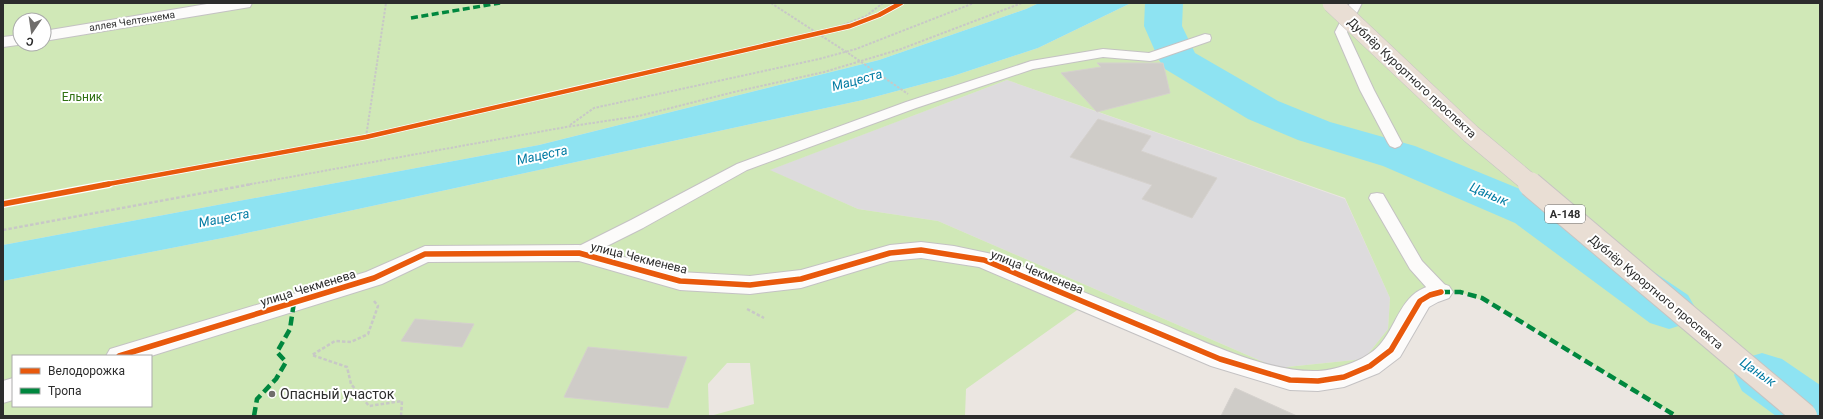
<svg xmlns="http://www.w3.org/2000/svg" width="1823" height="419" viewBox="0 0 1823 419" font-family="Roboto,sans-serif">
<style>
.industrial{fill:#dddbdd}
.green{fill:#d0e8b7;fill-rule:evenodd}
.water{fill:#8ee3f2}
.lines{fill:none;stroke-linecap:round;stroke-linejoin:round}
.river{fill:#8ee3f2;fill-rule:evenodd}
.building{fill:#cfccc8;stroke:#d5d1cd}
.service-casing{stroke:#c4c2c3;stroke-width:2}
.minor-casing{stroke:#c4c2c3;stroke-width:2}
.secondary-casing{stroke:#c4c2c3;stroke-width:2}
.path-far1{stroke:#c8c8c7;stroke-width:2;stroke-dasharray:2.5 1.5;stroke-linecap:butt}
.path{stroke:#c8c8c7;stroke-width:2.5;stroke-dasharray:3.5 2;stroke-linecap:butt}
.service{fill:#fcfbfa;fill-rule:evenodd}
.minor{fill:#fcfbfa;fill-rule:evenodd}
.secondary{fill:#fcfbfa;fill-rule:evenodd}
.trunk-bridge-far1-casing{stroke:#c6c4c2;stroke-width:20;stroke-linecap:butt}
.trunk-bridge-casing{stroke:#c6c4c2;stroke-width:26;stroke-linecap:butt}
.path-bridge{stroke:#c8c8c7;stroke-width:2;stroke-dasharray:2.5 1.5;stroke-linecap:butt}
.trunk-bridge-far1{stroke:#e9ded4;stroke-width:19}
.trunk-bridge{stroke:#e9ded4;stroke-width:24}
.quiet-far1{stroke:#00873e;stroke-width:3.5;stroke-dasharray:7 3.5;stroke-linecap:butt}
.quiet{stroke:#00873e;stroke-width:4.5;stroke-dasharray:9 4.5;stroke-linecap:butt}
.cycleway-far1-casing{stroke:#fff;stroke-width:6}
.cycleway-casing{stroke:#fff;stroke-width:8}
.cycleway-far1{stroke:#e8590c;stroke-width:4.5}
.cycleway{stroke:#e8590c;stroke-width:5.5}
.poi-dot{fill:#6f6d6b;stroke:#fff;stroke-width:1.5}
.labels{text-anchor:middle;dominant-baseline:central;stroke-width:4;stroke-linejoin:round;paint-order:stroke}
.far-street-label{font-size:10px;fill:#2c2c2c;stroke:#fff}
.shield{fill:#fff;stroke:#6b6b6b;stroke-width:1}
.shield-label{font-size:11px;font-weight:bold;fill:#2c2c2c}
.street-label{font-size:12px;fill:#2c2c2c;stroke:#fff}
.park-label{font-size:12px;fill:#307113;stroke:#fff}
.water-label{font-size:13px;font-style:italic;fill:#017ba3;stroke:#fff}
.near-poi-label{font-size:14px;fill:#2c2c2c;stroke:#fff;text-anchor:start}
</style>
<rect width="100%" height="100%" fill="#ebe6e1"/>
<polygon class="industrial" points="1007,80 1345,199 1390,298 1388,329 1364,359 1277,368 938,221 858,209 769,170"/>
<g class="green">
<path d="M3 3H1039L1026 9 879 60 539 145 3 245ZM20 20H44V44H20Z"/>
<path d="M1131 3H1820V416H1676L1497 306 1460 292 1430 295 1370 366 1290 380 1087 303 966 389 965 416H710L754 404 750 363H727L708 384 709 416H3V281L233 236 863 100 953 76 1038 48ZM1007 80 1345 198 1390 298 1388 329 1364 359 1277 368 938 221 858 209 770 170ZM13 356H151V406H13Z"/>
</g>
<polygon class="water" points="1039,3 1131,3 1038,48 953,76 863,100 233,236 3,281 3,245 539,145 879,60 1026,9"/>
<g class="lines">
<g class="river">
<polygon points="1145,3 1183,3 1182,26 1195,53 1278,101 1330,122 1415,146 1549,201 1688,295 1696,309 1688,323 1669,329 1650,323 1515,223 1383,166 1298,140 1248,119 1165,69 1159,60 1144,26"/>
<polygon points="1762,353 1782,359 1820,385 1820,416 1776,416 1742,391 1734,375 1742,359"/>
</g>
</g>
<g class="building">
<polygon points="1097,63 1163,63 1170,93 1097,112 1061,73 1101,67"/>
<polygon points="1098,119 1151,136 1141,151 1217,178 1192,218 1142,199 1152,185 1070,157"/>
<polygon points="415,319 474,324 462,347 401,341"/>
<polygon points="588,347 687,357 668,408 564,397"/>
<polygon points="1235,388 1297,416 1221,416"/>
</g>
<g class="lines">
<defs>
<g id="service">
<polygon points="1350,3 1362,3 1347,32 1374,90 1402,143 1400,146 1395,148 1390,146 1388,143 1360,90 1335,32"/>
<polygon points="1205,34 1210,35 1211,38 1210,41 1155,60 1150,61 1103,57 1033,69 916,108 747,170 643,228 585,257 579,259 573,257 571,253 573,249 631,220 737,164 906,102 1031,61 1103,49 1149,53"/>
<polygon points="1377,193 1383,194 1422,261 1447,287 1450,292 1447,297 1441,298 1435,297 1410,269 1369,198 1371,194"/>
</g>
<g id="minor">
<path d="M921 242 954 246 992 254C1047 277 1102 300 1157 322 1203 341 1268 373 1318 371 1338 370 1370 359 1382 342 1398 322 1401 295 1429 286 1437 284 1441 283 1449 286L1453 292 1449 298 1438 302 1429 307 1400 357 1379 373 1344 387 1318 391 1290 390 1211 366 979 267 921 258 890 261 801 288 750 294 680 290 579 261 428 262 382 284 151 356H106L110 349 366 272 425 246 579 245 680 272 750 276 801 270 890 245Z"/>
<polygon points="13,378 13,400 3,403 3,381"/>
</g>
<g id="secondary">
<polygon points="213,3 252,3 250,7 244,8 44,41 44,31"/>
<polygon points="20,35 20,44 25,44 3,47 3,37"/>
</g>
</defs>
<use href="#service" class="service-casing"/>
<use href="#minor" class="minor-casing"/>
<use href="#secondary" class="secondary-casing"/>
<g class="path-far1">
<polyline points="771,3 851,55"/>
<polyline points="828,31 866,16 883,3"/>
<polyline points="570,125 594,108 819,59 856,49 974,3"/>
<polyline points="366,137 386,3"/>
<polyline points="246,185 566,127 639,116 734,92 824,72 901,49 1022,3"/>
</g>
<g class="path">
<polyline points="3,230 252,184"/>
<polyline points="374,301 378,306 368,334 351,342 335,341 312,355 347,367 351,384 369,406 402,401 401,416"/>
<polyline points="747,309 764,318"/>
</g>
<use href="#service" class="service"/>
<use href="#minor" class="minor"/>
<use href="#secondary" class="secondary"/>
<defs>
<polyline id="trunk-bridge-far1" points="1332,3 1471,134 1532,185"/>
<polyline id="trunk-bridge" points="1530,184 1805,416"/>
</defs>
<use href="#trunk-bridge-far1" class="trunk-bridge-far1-casing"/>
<use href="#trunk-bridge" class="trunk-bridge-casing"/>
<polyline class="path-bridge" points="851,55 908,94"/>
<use href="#trunk-bridge-far1" class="trunk-bridge-far1"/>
<use href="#trunk-bridge" class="trunk-bridge"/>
<polyline class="quiet-far1" points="411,18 500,3"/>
<g class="quiet">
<polyline points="1441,292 1460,292 1482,298 1676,416"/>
<polyline points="254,416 257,399 276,379 286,362 277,352 290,329 294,302"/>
</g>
<defs>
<polyline id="cycleway-far1" points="103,185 366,137 850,26 879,15 901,3"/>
<g id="cycleway">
<polyline points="3,204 109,184"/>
<polyline points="119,356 374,278 425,254 579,253 680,281 750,285 801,279 890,253 921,250 984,260 1220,359 1290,380 1318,381 1344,377 1370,366 1391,350 1420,301 1430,295 1441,292"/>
</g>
</defs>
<use href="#cycleway-far1" class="cycleway-far1-casing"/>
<use href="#cycleway" class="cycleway-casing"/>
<use href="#cycleway-far1" class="cycleway-far1"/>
<use href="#cycleway" class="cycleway"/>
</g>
<circle class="poi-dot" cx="272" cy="394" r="4"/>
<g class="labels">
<g class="far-street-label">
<text transform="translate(132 21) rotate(-9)">аллея Челтенхема</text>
</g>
<rect class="shield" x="1545" y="205" width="40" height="18" rx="3"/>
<g class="shield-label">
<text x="1565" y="214">А-148</text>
</g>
<g class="street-label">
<text transform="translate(1412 78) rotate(43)">Дублёр Курортного проспекта</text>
<text transform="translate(639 258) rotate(14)">улица Чекменева</text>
<text transform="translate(1037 272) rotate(22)">улица Чекменева</text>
<text transform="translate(308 288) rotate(-17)">улица Чекменева</text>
<text transform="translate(1656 292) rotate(40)">Дублёр Курортного проспекта</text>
</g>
<g class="park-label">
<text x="82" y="97">Ельник</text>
</g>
<g class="water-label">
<text transform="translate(857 80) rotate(-15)">Мацеста</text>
<text transform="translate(542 155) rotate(-12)">Мацеста</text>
<text transform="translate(1489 194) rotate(23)">Цанык</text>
<text transform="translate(224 218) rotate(-11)">Мацеста</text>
<text transform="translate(1758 372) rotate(35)">Цанык</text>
</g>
<g class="near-poi-label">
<text x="280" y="394">Опасный участок</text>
</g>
</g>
<rect width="1823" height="419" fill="none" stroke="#2c2c2c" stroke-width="8"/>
<rect x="12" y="355" width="140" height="52" fill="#ffffff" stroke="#ababab"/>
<rect x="20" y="368" width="20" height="6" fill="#e8590c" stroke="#ababab"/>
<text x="48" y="375" font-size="12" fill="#2c2c2c">Велодорожка</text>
<rect x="20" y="388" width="20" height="6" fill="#00873e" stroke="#ababab"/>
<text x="48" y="395" font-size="12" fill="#2c2c2c">Тропа</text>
<g transform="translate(32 32) rotate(193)"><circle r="19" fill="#ffffff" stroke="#ababab"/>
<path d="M0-3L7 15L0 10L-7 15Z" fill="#6f6d6b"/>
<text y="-6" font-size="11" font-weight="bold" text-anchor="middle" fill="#2c2c2c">С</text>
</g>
</svg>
